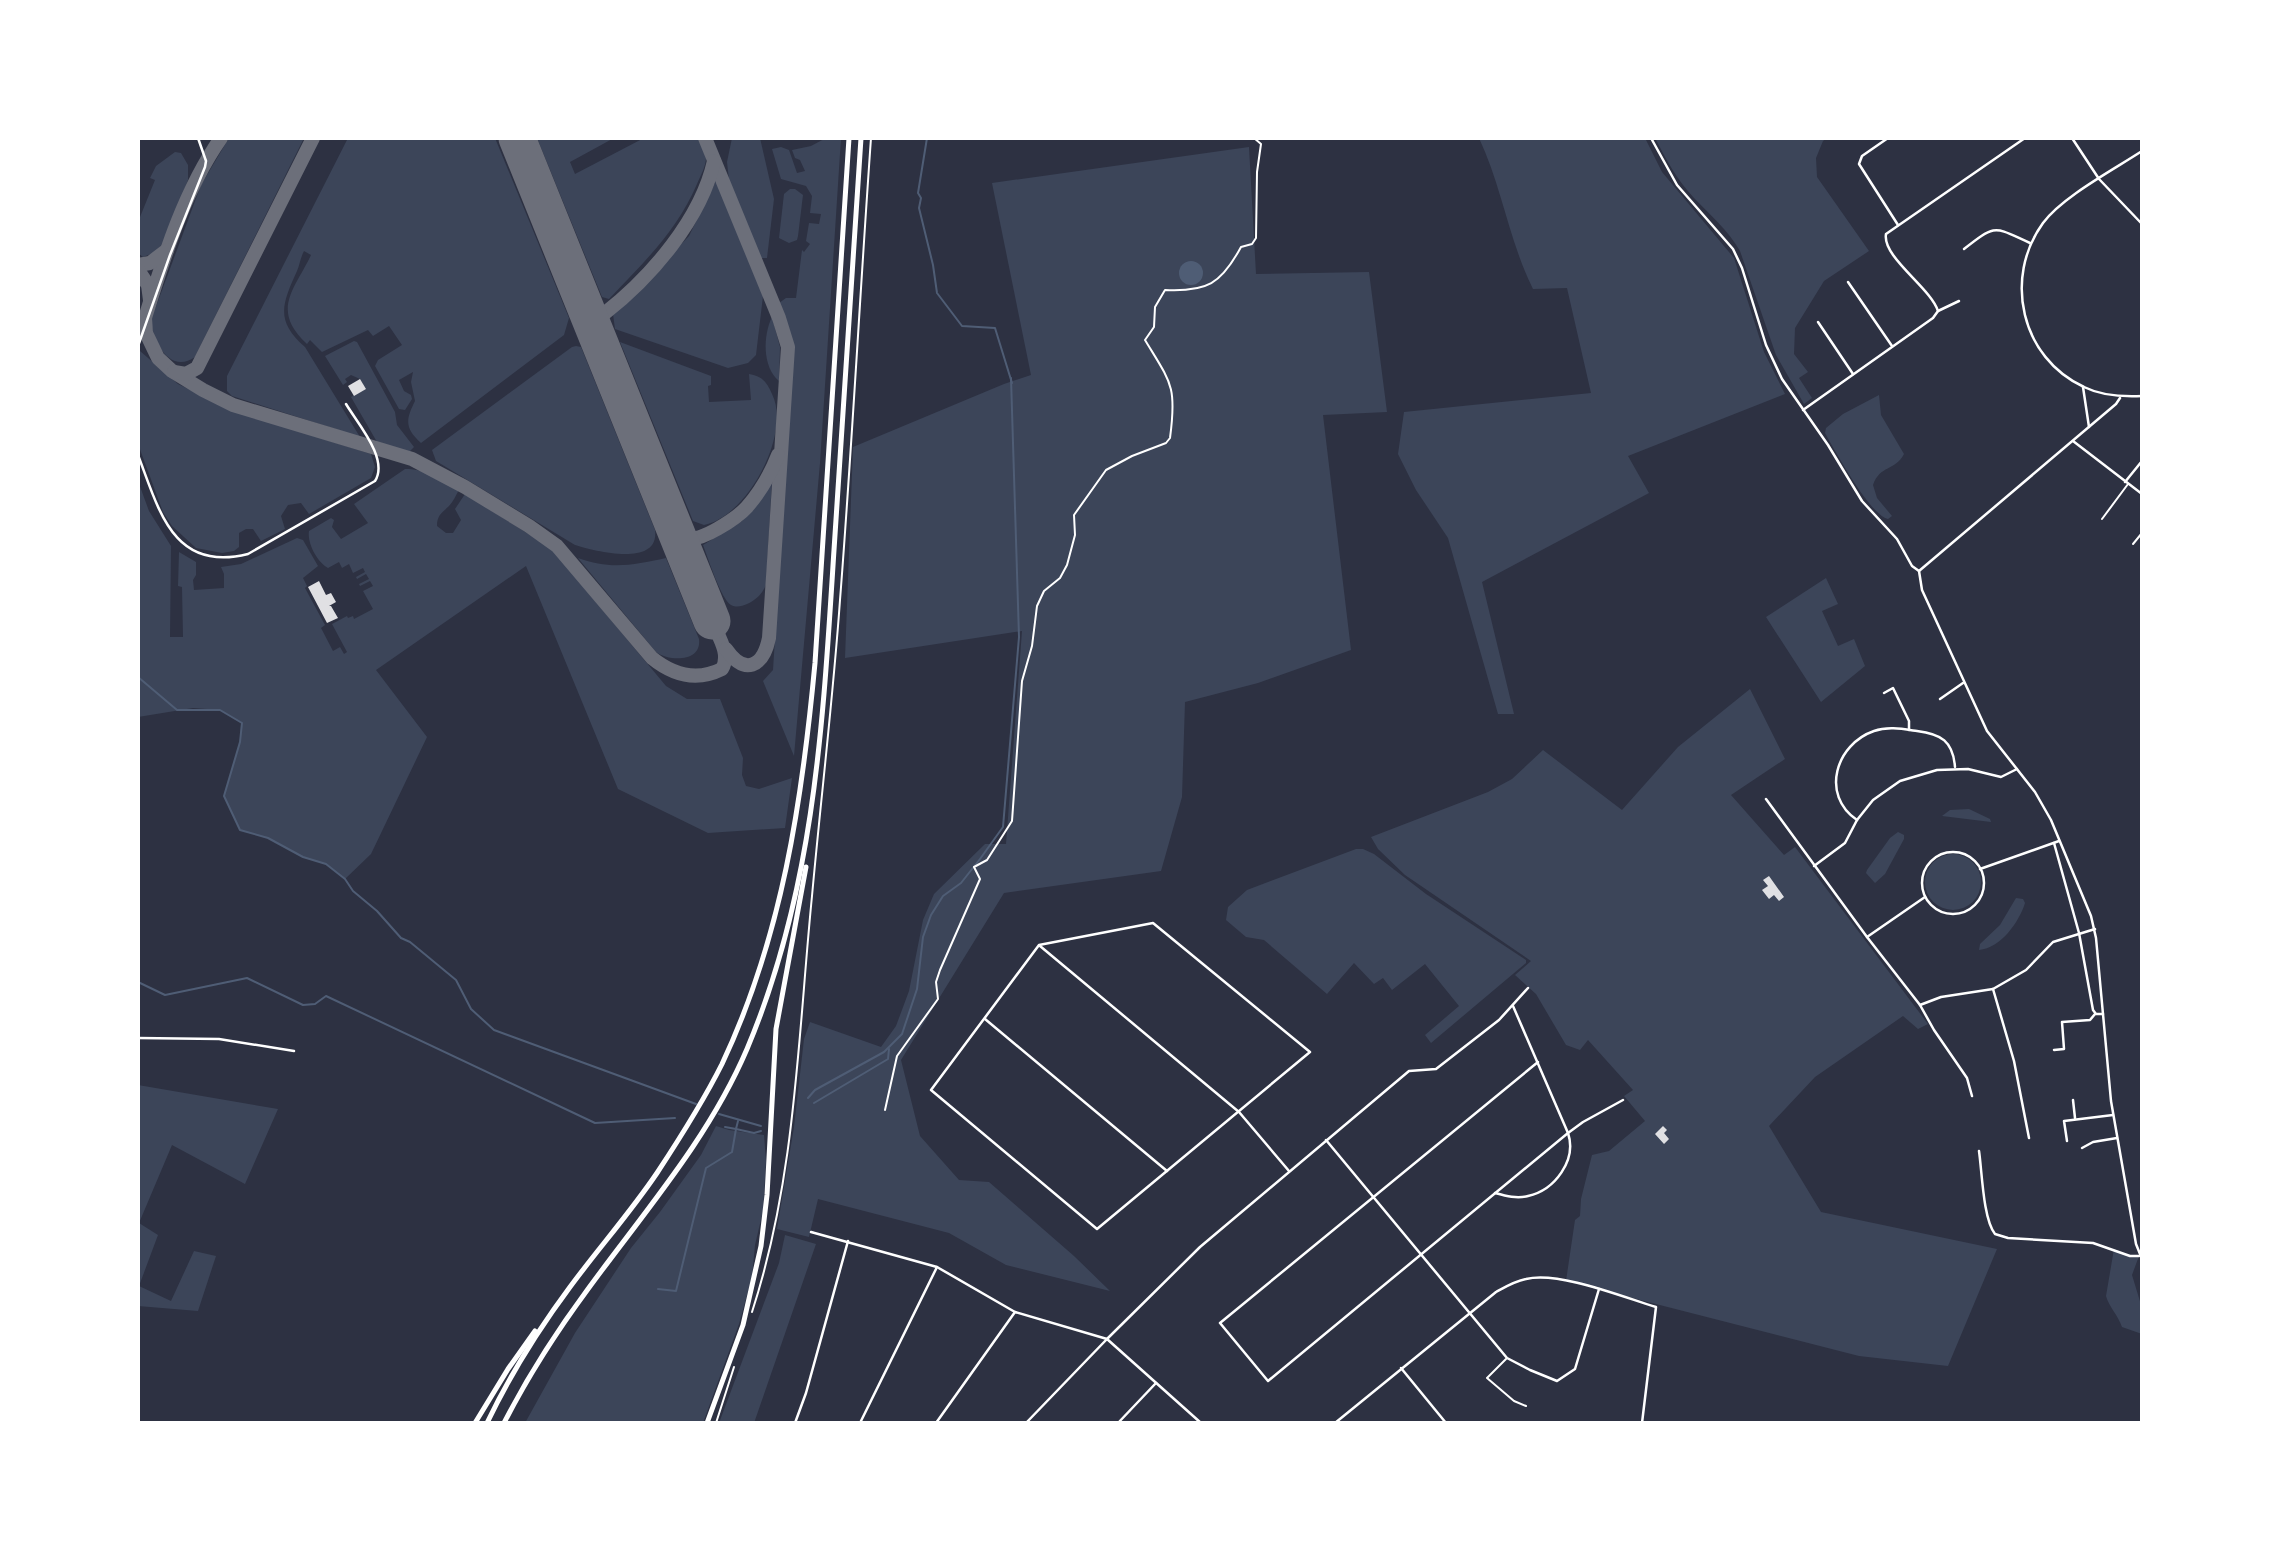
<svg xmlns="http://www.w3.org/2000/svg" width="2280" height="1561" viewBox="0 0 2280 1561" font-family="Mulish,sans-serif">
<style>
.green{fill:#3c4559}
.water{fill:#4f5d75}
.lines{fill:none;stroke-linecap:round;stroke-linejoin:round}
.stream{stroke:#4f5d75;stroke-width:2}
.taxiway{stroke:#6c6f7a;stroke-width:14}
.runway{stroke:#6c6f7a;stroke-width:37}
.building{fill:#e0e0e3}
.path{stroke:#fff;stroke-width:2}
.service{stroke:#fff;stroke-width:2}
.minor{stroke:#fff;stroke-width:2.5}
.trunk{stroke:#fff;stroke-width:5}
</style>
<rect width="100%" height="100%" fill="#2d3142"/>
<g class="green">
<path d="M229 138H304L195 357C170 375 152 341 151 320L201 185Z"/>
<path d="M348 138H495L569 318 564 335 421 443C404 428 406 419 415 401L411 382 413 372 399 380 404 391 411 395 412 399 405 410 399 409 375 366 378 360 402 345 389 326 373 336 368 330 322 352 310 340 307 344C270 310 295 289 311 255L304 251C300 259 300 264 297 271 282 304 275 321 305 347L360 437 232 396 227 391V376Z"/>
<path d="M537 138H614L570 162 575 174 644 138H698C700 144 705 152 706 158 706 166 700 177 697 184 677 231 644 262 609 299L602 297Z"/>
<polygon points="732,138 760,138 774,199 767,258 761,258 729,180 727,162"/>
<polygon points="826,138 841,138 820,463 794,756 763,681 773,670 793,351 789,328 779,303 786,298 796,298 802,250 804,252 810,244 806,241 809,223 819,224 821,214 810,213 812,196 806,186 781,179 772,149 781,147 789,150 797,173 805,171 800,160 795,158 792,150 811,146"/>
<path d="M1479 138H1645L1662 172 1734 258 1764 352 1785 394 1628 456 1649 493 1482 582 1514 714H1498L1448 538 1416 490 1398 454 1404 412 1591 393 1567 288 1533 289C1509 241 1502 187 1479 138Z"/>
<path d="M1655 138H1827L1823 141 1816 158 1817 177 1869 251 1824 281 1795 328 1794 354 1808 372 1799 378 1812 398 1804 404 1776 355 1740 251C1728 230 1710 215 1694 198 1677 180 1666 159 1655 138Z"/>
<polygon points="1249,147 1256,274 1369,272 1387,412 1323,415 1351,650 1258,683 1185,702 1182,797 1161,871 1004,893 901,1060 920,1136 959,1180 989,1182 1074,1256 1110,1291 1006,1265 949,1233 818,1199 809,1237 777,1229 794,1127 804,1039 810,1022 881,1047 896,1026 909,991 923,920 934,894 985,844 1006,844 1022,631 845,658 853,447 1004,384 1031,375 992,183"/>
<polygon points="175,152 181,153 188,165 188,180 164,242 156,252 143,257 138,253 138,222 155,180 150,178 156,166"/>
<polygon points="716,181 763,296 756,355 748,363 728,368 615,329 613,314 689,236"/>
<polygon points="790,189 795,189 803,195 798,236 797,240 789,243 779,238 784,194"/>
<path d="M772 317 780 347 779 381C762 367 763 335 772 317Z"/>
<polygon points="354,341 357,342 395,412 397,425 414,447 409,452 377,442 351,397 365,389 360,379 351,375 345,379 347,382 343,385 325,356"/>
<path d="M620 342 711 376V385L708 386 709 402 751 400 749 374C762 376 767 382 772 394 792 433 747 517 704 525L693 521Z"/>
<path d="M576 346 581 347 655 530C660 568 594 551 575 545L436 461 432 450 572 347Z"/>
<polygon points="140,351 178,384 234,411 371,454 375,467 371,478 309,514 301,503 288,505 281,516 285,529 261,541 253,529 246,529 239,533 239,547 234,551 222,553 196,548 172,526 163,512 138,444"/>
<path d="M1879 395 1881 415 1904 454C1895 471 1880 465 1873 485L1877 498 1892 516 1888 519C1870 515 1835 451 1825 433L1826 428 1843 414Z"/>
<path d="M405 469C427 469 441 479 459 490 456 495 453 502 449 506 442 513 437 515 437 526L446 533H453L461 520 455 509 465 494 551 548 666 686 687 699H720L743 758 742 775 746 786 759 789 792 778 785 828 708 833 618 789 526 566 376 670 427 737 371 854 345 879 326 864 303 857 268 838 240 830 224 796 240 742 241 723 220 710 193 708 138 717V481L149 511 171 546 170 637H183L182 587 178 586 179 552 196 562V575L193 580 194 590 224 588V574L221 567 241 564 297 538 303 540 318 566 303 578 307 586 305 588 325 625 321 628 333 651 340 647 344 654 347 652 332 624 347 616 348 618 353 616 354 619 373 609 363 591 373 586 370 581 360 586 359 584 369 579 366 574 357 579 356 577 365 572 363 568 353 573 349 564 342 568 339 562 328 568C317 562 307 543 309 531L331 518 334 520 332 527 341 539 368 523 354 504Z"/>
<path d="M772 480 766 585C762 594 756 600 747 604 742 606 737 608 731 605 721 599 708 558 703 545L742 521Z"/>
<path d="M578 558C610 570 634 565 666 558L699 639C702 662 670 662 656 652Z"/>
<polygon points="1826,578 1838,604 1822,611 1838,646 1854,639 1865,666 1821,702 1766,617"/>
<polygon points="1750,689 1785,759 1731,795 1784,855 1795,847 1928,1024 1918,1029 1903,1016 1815,1077 1769,1126 1821,1212 1997,1249 1948,1366 1859,1356 1566,1281 1575,1220 1580,1216 1581,1199 1592,1155 1609,1151 1645,1121 1624,1096 1633,1090 1588,1040 1580,1050 1566,1045 1536,994 1515,975 1531,961 1405,875 1378,849 1371,837 1488,792 1512,779 1543,750 1622,810 1678,747"/>
<polygon points="1969,809 1990,819 1991,822 1942,816 1950,810"/>
<polygon points="1898,832 1904,835 1904,839 1885,874 1875,883 1866,873 1867,870 1890,838"/>
<polygon points="1356,849 1363,849 1374,854 1426,894 1526,960 1526,963 1431,1043 1425,1035 1459,1006 1425,964 1392,990 1383,978 1374,984 1354,963 1327,994 1264,940 1246,937 1226,920 1228,907 1247,890"/>
<circle cx="1953" cy="882" r="28"/>
<path d="M2016 898 2023 899 2025 903C2019 922 2001 948 1979 950L1980 944 2000 925Z"/>
<polygon points="138,1085 278,1109 245,1184 172,1145 139,1223 158,1235 139,1286 171,1301 194,1251 216,1256 198,1311 138,1306"/>
<polygon points="716,1126 729,1130 764,1135 766,1161 763,1211 755,1245 752,1277 739,1324 703,1423 525,1423 575,1333 631,1248 660,1212 701,1155"/>
<polygon points="785,1235 816,1244 754,1423 719,1423 779,1263"/>
<path d="M2114 1249 2130 1256H2139L2132 1275 2142 1308V1334L2122 1327C2118 1315 2109 1307 2106 1296Z"/>
</g>
<circle class="water" cx="1191" cy="273" r="12"/>
<g class="lines">
<g class="stream">
<polyline points="927,138 918,193 921,198 919,208 933,265 937,293 962,326 995,328 1012,383"/>
<polyline points="138,677 177,710 220,710 242,723 240,742 224,796 240,830 268,838 303,857 326,864 345,879 353,891 377,911 401,938 410,942 456,980 471,1009 494,1030 696,1104"/>
<polyline points="138,982 165,995 247,978 303,1005 315,1004 326,996 595,1123 675,1118"/>
<polyline points="808,1098 815,1090 884,1052 902,1034 917,989 923,937 931,915 943,896 961,883 980,859 1003,827 1019,637 1011,378"/>
<polyline points="814,1103 888,1059 889,1049"/>
<polyline points="719,1114 761,1126"/>
<polyline points="725,1127 736,1129 738,1121"/>
<polyline points="658,1289 676,1291 706,1168 732,1152 736,1129 754,1133 761,1131"/>
</g>
<g class="taxiway">
<path d="M221 138C184 191 164 257 145 318L146 333 158 358 172 371 203 390 233 405 412 459 465 487 529 526 557 546 652 658C673 675 696 682 722 669 731 654 718 636 712 621"/>
<path d="M705 138 779 318 788 347 769 638C763 667 745 676 726 649"/>
<polyline points="138,265 150,263 167,250"/>
<polyline points="138,270 148,285 150,300"/>
<path d="M583 304 592 312 605 313C651 277 701 219 714 161"/>
<polyline points="174,372 186,374 197,368 313,138"/>
<path d="M674 527C677 531 681 536 686 538 699 544 738 517 747 507 760 492 771 473 778 455"/>
</g>
<polyline class="runway" points="517,138 712,621"/>
</g>
<g class="building">
<polygon points="360,379 366,389 354,396 348,386"/>
<polygon points="319,581 326,595 331,593 336,602 329,606 331,606 338,618 327,623 308,587"/>
<polygon points="1769,876 1784,897 1779,901 1774,895 1769,899 1762,890 1768,886 1763,880"/>
<polygon points="1663,1126 1667,1130 1664,1133 1669,1139 1664,1144 1655,1134"/>
</g>
<g class="lines">
<g class="path">
<path d="M885 1110 897 1056 938 999 936 982 940 970 980 879 974 867 987 860 1012 821 1022 681 1032 646 1037 606 1044 591 1060 578 1067 565 1075 535 1074 515 1106 470 1132 456 1166 443 1170 438C1177 386 1171 383 1145 340L1154 327 1155 307 1165 290C1207 292 1221 284 1241 247L1252 244 1256 238 1257 172 1261 144 1254 138"/>
<path d="M752 1312C796 1177 798 1036 812 896 821 797 833 699 840 600 852 447 860 292 871 138"/>
<polyline points="716,1423 734,1367"/>
</g>
<g class="service">
<polyline points="2102,519 2128,484"/>
<polyline points="2133,544 2142,533"/>
<polyline points="1506,1359 1487,1378 1514,1401 1526,1406"/>
</g>
<g class="minor">
<polyline points="1651,138 1677,185 1733,249 1742,268 1766,345 1782,379 1828,445 1862,501 1897,539 1912,566 1919,571 1922,590 1987,731 2035,792 2051,820 2091,916 2096,938 2111,1101 2136,1244 2142,1259"/>
<polyline points="1888,138 1862,156 1859,164 1898,225"/>
<polyline points="2072,138 2099,179 2142,224"/>
<path d="M2142 151C2113 170 2062 197 2043 223 2003 278 2021 358 2084 387 2102 396 2122 397 2142 396"/>
<path d="M1964 249C1997 223 1994 227 2030 243"/>
<polyline points="1848,282 1892,346"/>
<path d="M1938 311C1931 288 1882 257 1886 234L2025 138"/>
<polyline points="1818,322 1853,374"/>
<polyline points="138,346 170,255 205,167 206,161 198,138"/>
<polyline points="2083,387 2089,427"/>
<polyline points="1803,410 1933,318 1938,311 1959,301"/>
<polyline points="2073,441 2142,494"/>
<path d="M138 455C159 510 173 573 248 554L375 481C389 459 358 424 346 404"/>
<polyline points="2125,482 2142,461"/>
<polyline points="1919,571 2116,404 2120,398"/>
<polyline points="1884,693 1893,688 1909,721 1909,730"/>
<polyline points="1940,699 1963,683"/>
<polyline points="1766,799 1867,937 1920,1005 1934,1030 1967,1078 1972,1096"/>
<path d="M1857 820C1820 795 1836 744 1874 731 1888 726 1903 729 1917 731 1941 734 1953 741 1955 767"/>
<polyline points="2054,843 2079,933 2093,1010 2096,1014 2103,1014"/>
<circle cx="1953" cy="883" r="31"/>
<polyline points="1814,866 1845,843 1857,820 1873,800 1900,781 1937,770 1968,769 2001,777 2017,769"/>
<polyline points="1980,869 2059,841"/>
<polygon points="1153,923 1310,1052 1097,1229 931,1090 1039,945"/>
<polyline points="1867,937 1925,897"/>
<polyline points="1040,946 1239,1112 1289,1171"/>
<polyline points="1993,989 2014,1061 2029,1138"/>
<polyline points="1920,1005 1941,997 1993,989 2026,970 2053,942 2095,929"/>
<polyline points="985,1019 1167,1171"/>
<polyline points="138,1038 219,1039 294,1051"/>
<polyline points="2054,1050 2064,1049 2062,1022 2090,1020 2095,1014"/>
<polyline points="1538,1062 1220,1323 1268,1381 1568,1133 1583,1122 1623,1100"/>
<polyline points="2073,1100 2075,1118"/>
<polyline points="1326,1140 1507,1358 1530,1370 1557,1381 1575,1369 1599,1289"/>
<polyline points="2067,1141 2064,1121 2113,1115"/>
<polyline points="2082,1148 2093,1142 2117,1138"/>
<path d="M1979 1151C1982 1171 1983 1219 1995 1234L2008 1238 2093 1243 2130 1256H2139"/>
<path d="M1495 1193C1506 1196 1517 1199 1528 1196 1555 1190 1577 1160 1568 1133L1513 1006"/>
<polyline points="811,1232 937,1267 1015,1312 1107,1339 1201,1423"/>
<polyline points="1401,1368 1446,1423"/>
<polyline points="795,1423 806,1393 848,1241"/>
<polyline points="860,1423 937,1267"/>
<polyline points="936,1423 1015,1312"/>
<polyline points="1026,1423 1107,1339 1200,1247 1409,1071 1436,1069 1499,1020 1528,988"/>
<polyline points="1118,1423 1156,1383"/>
<path d="M1335 1423 1496 1292C1505 1287 1515 1281 1526 1279 1559 1271 1623 1297 1656 1307L1642 1423"/>
</g>
<g class="trunk">
<polyline points="475,1423 508,1369 535,1331"/>
<path d="M487 1423C510 1375 538 1330 570 1287 598 1249 630 1213 657 1173 680 1138 703 1102 722 1064 782 937 802 802 815 663L849 138"/>
<path d="M504 1423C528 1376 557 1331 588 1289 645 1211 709 1138 747 1049 815 888 823 721 834 550 843 413 852 276 861 138"/>
<polyline points="707,1423 743,1325 761,1246 767,1195 776,1029 806,867"/>
</g>
</g>
<rect width="2280" height="1561" fill="none" stroke="#ffffff" stroke-width="280"/>
</svg>
